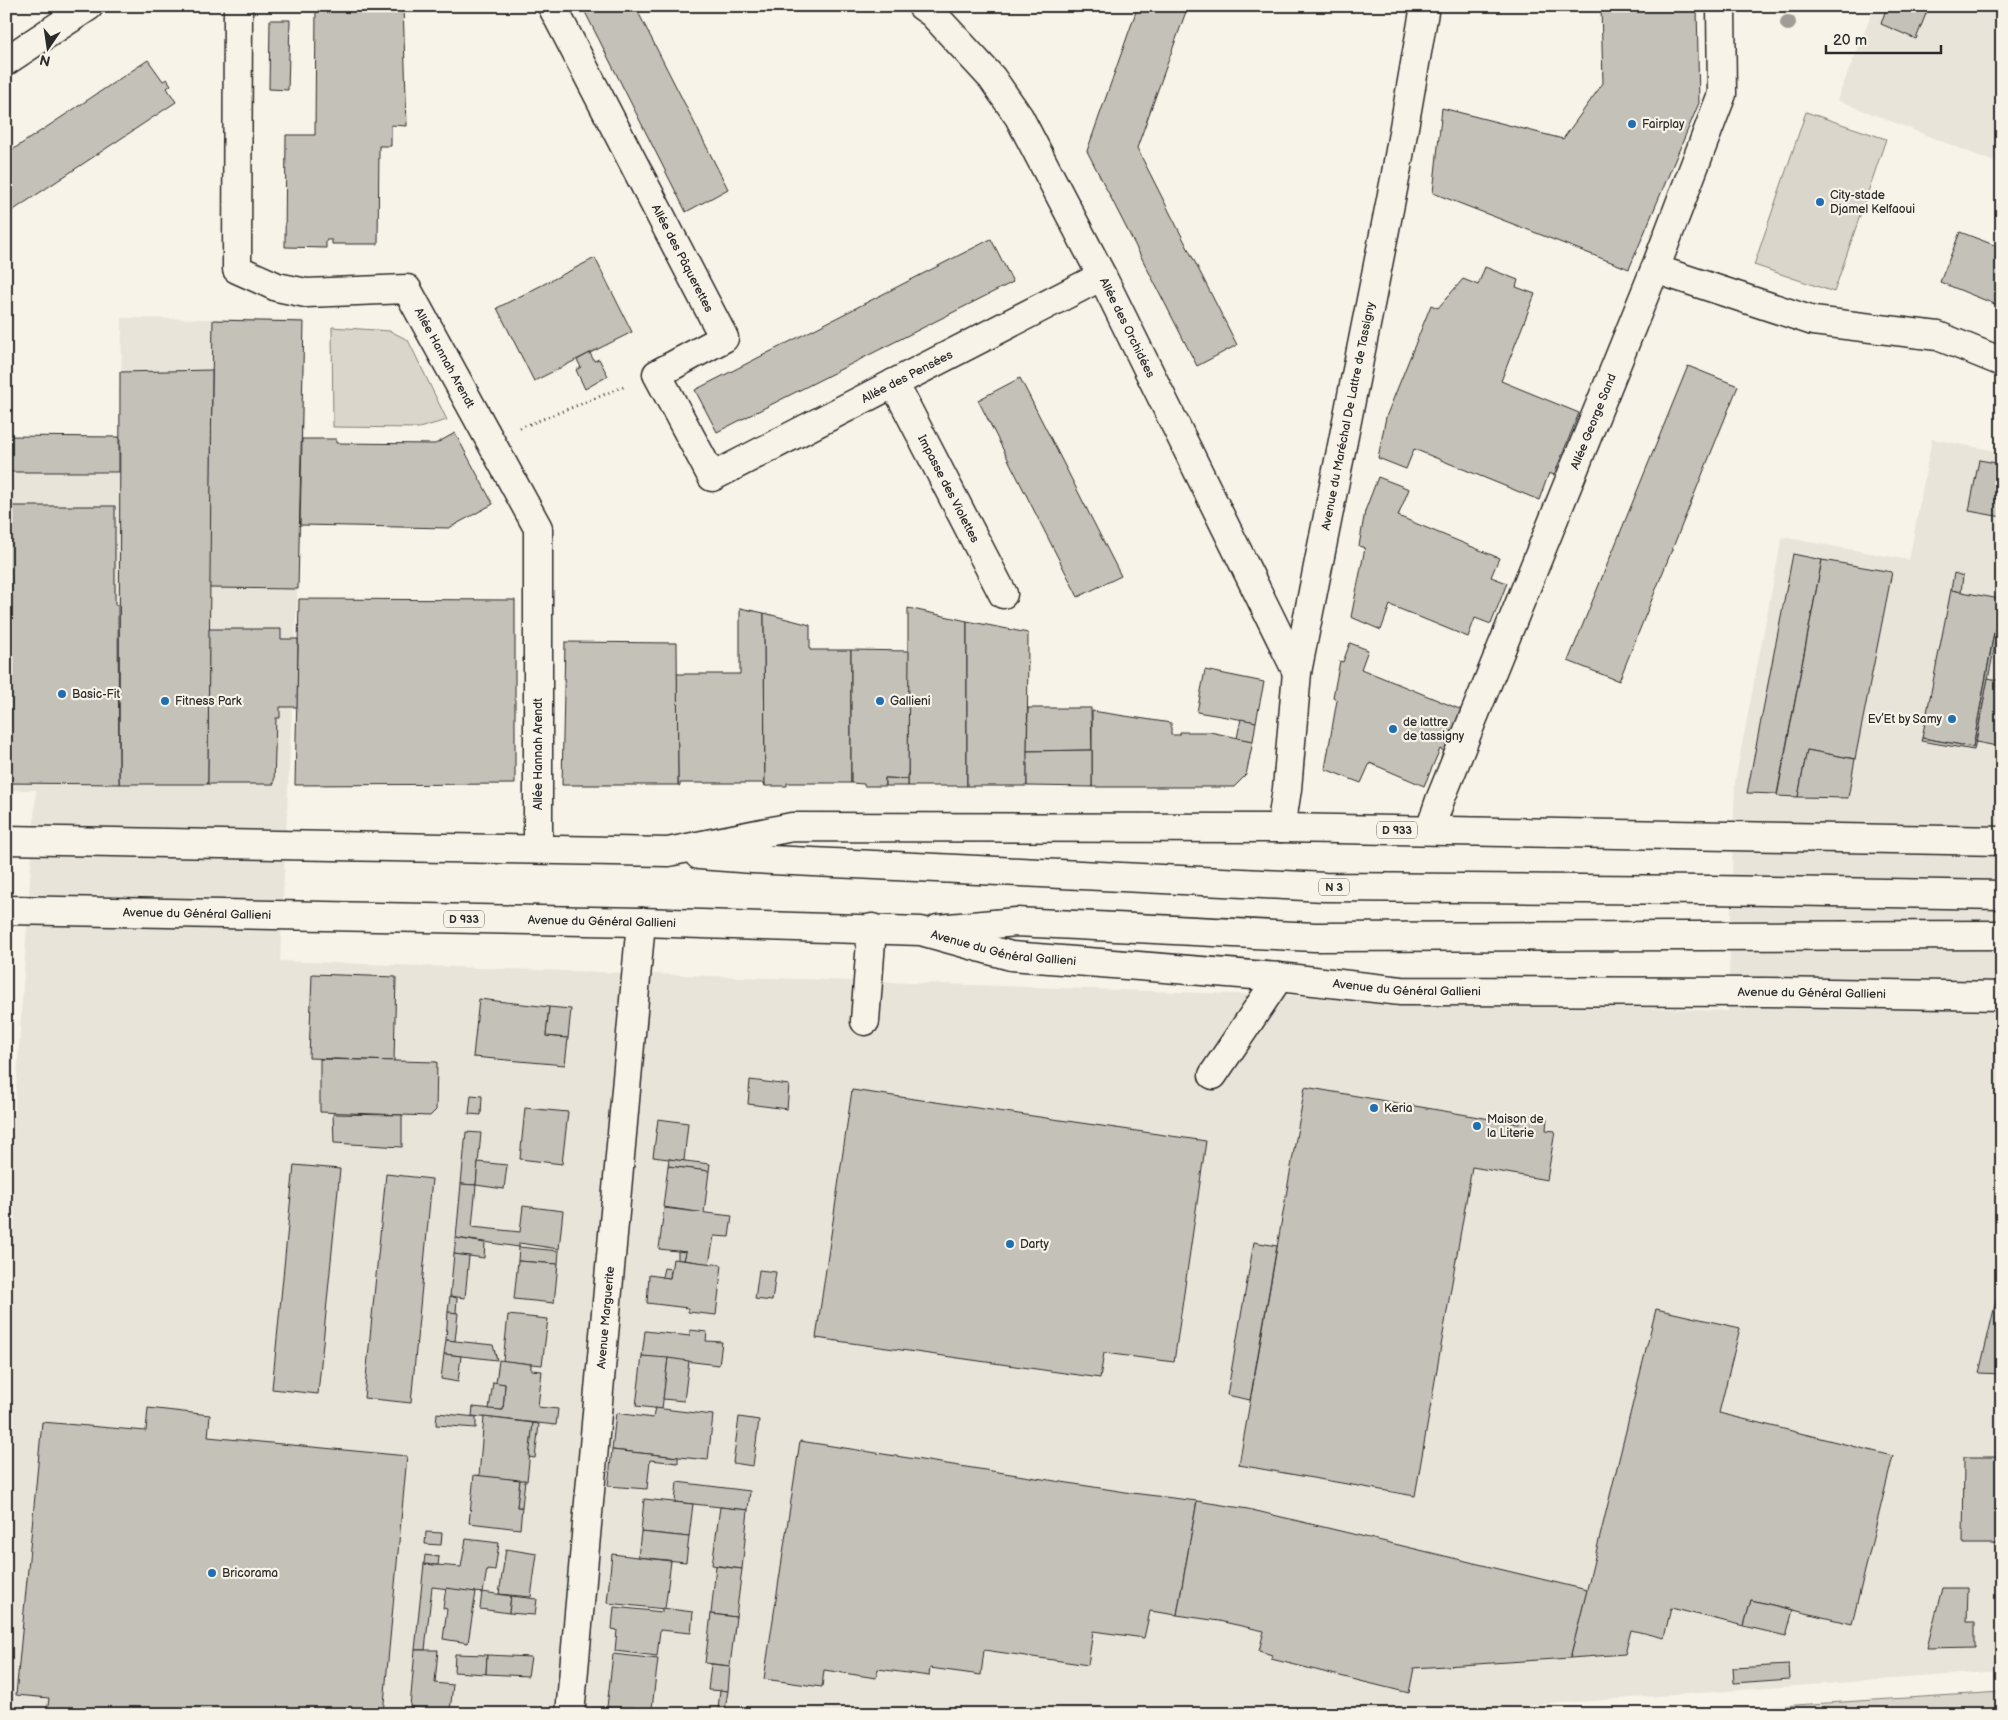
<svg xmlns="http://www.w3.org/2000/svg" width="2008" height="1720" viewBox="0 0 2008 1720" font-family="'Balsamiq Sans',sans-serif">
<style>
.built{fill:#e8e4da}
.green{fill:#dad6cc;stroke:#82807c}
.building{fill:#c4c1b9;stroke:#2b2b2b}
.lines{fill:none;stroke-linecap:round;stroke-linejoin:round}
.minor-casing{stroke:#2b2b2b;stroke-width:31}
.major-casing{stroke:#2b2b2b;stroke-width:31}
.path{stroke:#2b2b2b;stroke-width:3;stroke-dasharray:1 4;stroke-linecap:butt}
.minor{stroke:#f7f3e8;stroke-width:28}
.major{stroke:#f7f3e8;stroke-width:28}
.tree{fill:#9f9d96}
.poi-dot{fill:#1f6fb2;stroke:#f7f3e8;stroke-width:2}
.labels{text-anchor:middle;dominant-baseline:central;stroke-width:4.5;stroke-linejoin:round;paint-order:stroke}
.shield{fill:#f7f3e8;stroke:#686764;stroke-width:1}
.shield-label{font-size:11px;font-weight:bold;fill:#2b2b2b}
.poi-label{font-size:12px;fill:#2b2b2b;stroke:#f7f3e8;text-anchor:start}
.street-label{font-size:12px;fill:#2b2b2b;stroke:#f7f3e8}
</style>
<rect width="100%" height="100%" fill="#f7f3e8"/>
<filter id="ink" filterUnits="userSpaceOnUse"><feTurbulence type="fractalNoise" baseFrequency=".02" numOctaves="2"/><feDisplacementMap in="SourceGraphic" scale="10" xChannelSelector="R" yChannelSelector="G"/><feConvolveMatrix kernelMatrix="1 2 1 2 8 2 1 2 1" color-interpolation-filters="sRGB"/></filter>
<g filter="url(#ink)">
<g class="built">
<polygon points="1872,6 2002,6 2002,165 1837,100 1874,8"/>
<polygon points="122,318 304,320 303,475 280,961 1728,1011 1735,781 1782,537 1909,560 1932,439 2002,452 2002,1671 1411,1714 6,1714 6,1242 36,790 6,790 6,472 120,473"/>
</g>
<g class="green">
<polygon points="1806,112 1886,139 1834,292 1754,265"/>
<polygon points="332,327 390,331 408,340 447,420 419,428 333,427"/>
<polygon points="2002,1692 2002,1714 1652,1714"/>
</g>
<g class="building">
<polygon points="316,6 403,6 407,126 391,125 391,146 379,146 378,244 332,244 332,240 326,240 326,248 285,247 286,135 315,135"/>
<polygon points="582,6 635,6 728,189 686,212"/>
<polygon points="1138,6 1188,6 1137,148 1237,345 1197,366 1087,151"/>
<polygon points="1601,6 1697,6 1699,103 1629,269 1433,193 1442,108 1563,139 1603,83"/>
<polygon points="1887,6 1929,6 1916,39 1881,24"/>
<polygon points="270,20 290,20 288,90 269,89"/>
<polygon points="148,60 163,81 167,79 171,85 167,88 176,102 6,215 6,154"/>
<polygon points="1960,232 2002,248 2002,307 1940,282"/>
<polygon points="991,239 1013,282 717,432 695,390"/>
<polygon points="595,258 632,332 534,381 497,308"/>
<polygon points="1485,267 1518,280 1516,287 1535,294 1501,381 1579,413 1554,475 1549,473 1539,500 1414,449 1406,469 1378,458 1386,417 1431,305 1438,308 1463,279 1478,285"/>
<polygon points="213,320 304,322 298,589 209,588"/>
<polygon points="590,353 594,361 599,359 608,376 585,389 576,370 581,367 577,360"/>
<polygon points="1688,366 1738,386 1619,681 1568,661"/>
<polygon points="212,370 208,784 119,784 120,372"/>
<polygon points="1020,378 1121,576 1078,597 978,400"/>
<polygon points="455,433 493,504 449,528 300,525 302,439 336,439 336,443 435,444"/>
<polygon points="6,436 119,437 119,472 6,472"/>
<polygon points="1979,460 2002,464 2002,517 1969,511"/>
<polygon points="1378,477 1409,489 1398,516 1499,558 1491,577 1507,583 1491,624 1475,618 1468,637 1390,605 1381,630 1351,617 1365,548 1359,546 1365,511"/>
<polygon points="6,506 115,506 115,605 118,605 119,784 6,783"/>
<polygon points="1793,554 1822,560 1777,794 1747,793"/>
<polygon points="1822,560 1892,572 1855,759 1807,750 1798,797 1777,796"/>
<polygon points="1954,573 1963,576 1961,592 1951,590"/>
<polygon points="1951,590 2000,599 1973,747 1922,738"/>
<polygon points="2001,596 2002,609 1974,750 1921,741 1922,738 1973,747"/>
<polygon points="299,599 515,600 515,784 295,785"/>
<polygon points="740,608 764,613 765,786 764,783 680,783 680,786 678,785 677,674 740,674"/>
<polygon points="908,608 967,621 967,786 908,786"/>
<polygon points="764,613 810,625 810,650 851,650 851,783 787,783 787,786 765,786"/>
<polygon points="967,621 1028,633 1027,786 967,786"/>
<polygon points="209,629 281,629 281,639 298,639 297,707 280,707 280,718 276,718 274,784 208,784"/>
<polygon points="565,642 677,643 678,785 562,785"/>
<polygon points="1350,643 1368,650 1361,669 1462,710 1444,751 1440,749 1424,786 1370,763 1361,783 1325,769 1337,700 1333,697 1340,661 1343,662"/>
<polygon points="851,650 909,651 908,779 885,778 885,786 864,786 864,784 851,783"/>
<polygon points="1205,670 1264,682 1256,722 1197,712"/>
<polygon points="1988,678 2002,681 2002,747 1976,742"/>
<polygon points="1028,708 1091,708 1092,750 1027,751"/>
<polygon points="1092,711 1171,723 1171,735 1180,735 1180,732 1210,732 1253,741 1246,775 1234,787 1092,787"/>
<polygon points="1241,719 1256,722 1253,741 1237,738"/>
<polygon points="1092,750 1092,787 1027,786 1027,751"/>
<polygon points="1807,750 1855,759 1848,798 1798,797"/>
<polygon points="885,778 908,779 908,786 885,786"/>
<polygon points="312,974 396,977 394,1061 309,1058"/>
<polygon points="479,999 549,1007 546,1036 568,1038 565,1065 473,1057"/>
<polygon points="549,1007 571,1009 568,1038 546,1036"/>
<polygon points="320,1059 437,1062 436,1110 430,1116 320,1112"/>
<polygon points="750,1080 789,1085 787,1109 748,1104"/>
<polygon points="1305,1087 1519,1124 1520,1114 1547,1118 1546,1130 1555,1131 1547,1180 1472,1167 1415,1496 1239,1465"/>
<polygon points="852,1090 1206,1141 1174,1362 1104,1353 1100,1378 816,1338"/>
<polygon points="471,1095 482,1096 481,1115 469,1114"/>
<polygon points="525,1108 568,1112 562,1164 520,1159"/>
<polygon points="333,1114 402,1115 402,1147 334,1143"/>
<polygon points="658,1119 688,1123 684,1161 653,1157"/>
<polygon points="466,1132 481,1133 476,1185 461,1184"/>
<polygon points="669,1159 710,1164 709,1171 668,1166"/>
<polygon points="478,1162 507,1165 504,1189 476,1185"/>
<polygon points="294,1165 340,1169 318,1394 272,1389"/>
<polygon points="668,1166 709,1171 704,1213 663,1207"/>
<polygon points="386,1174 432,1179 411,1403 364,1398"/>
<polygon points="461,1184 476,1185 472,1227 520,1232 523,1206 563,1211 559,1249 519,1243 519,1247 456,1238"/>
<polygon points="664,1208 732,1216 729,1237 714,1236 709,1264 684,1260 686,1252 659,1249"/>
<polygon points="456,1238 485,1243 484,1258 454,1254"/>
<polygon points="1254,1242 1277,1246 1250,1400 1227,1395"/>
<polygon points="519,1247 559,1251 558,1264 518,1261"/>
<polygon points="678,1251 686,1252 684,1260 678,1260"/>
<polygon points="454,1254 469,1256 465,1298 450,1296"/>
<polygon points="673,1259 722,1265 716,1315 688,1312 688,1308 647,1303 649,1275 670,1278"/>
<polygon points="518,1261 558,1264 554,1303 514,1299"/>
<polygon points="664,1268 671,1269 670,1278 662,1277"/>
<polygon points="759,1270 776,1272 772,1301 755,1299"/>
<polygon points="2002,1279 2002,1374 1979,1373 2000,1284"/>
<polygon points="450,1296 457,1298 456,1313 448,1312"/>
<polygon points="1656,1309 1740,1328 1719,1413 1893,1456 1852,1624 1751,1600 1744,1626 1671,1608 1664,1638 1631,1630 1625,1654 1570,1658"/>
<polygon points="448,1312 458,1313 455,1341 446,1340"/>
<polygon points="508,1315 548,1319 542,1365 503,1361"/>
<polygon points="690,1330 707,1332 706,1341 722,1342 719,1365 642,1356 645,1331 690,1336"/>
<polygon points="446,1340 493,1345 497,1360 444,1354"/>
<polygon points="444,1354 461,1356 458,1382 441,1379"/>
<polygon points="642,1356 668,1358 662,1409 636,1406"/>
<polygon points="668,1358 689,1361 684,1401 663,1399"/>
<polygon points="499,1360 531,1364 531,1370 542,1371 538,1407 558,1409 556,1425 472,1416 473,1407 503,1410 505,1384 496,1383"/>
<polygon points="493,1382 505,1384 503,1410 489,1409"/>
<polygon points="148,1408 210,1415 208,1437 407,1456 383,1714 47,1714 49,1698 16,1695 42,1422 146,1431"/>
<polygon points="655,1408 713,1415 708,1460 612,1450 616,1413 653,1418"/>
<polygon points="437,1413 476,1417 476,1428 436,1425"/>
<polygon points="484,1417 533,1423 527,1481 479,1476"/>
<polygon points="739,1417 759,1420 753,1466 733,1463"/>
<polygon points="533,1423 539,1424 535,1458 529,1457"/>
<polygon points="800,1441 1132,1493 1197,1501 1177,1615 1150,1611 1144,1638 1093,1631 1088,1665 984,1650 981,1675 930,1668 929,1676 878,1669 876,1678 824,1670 822,1687 764,1679"/>
<polygon points="612,1450 678,1457 678,1463 650,1460 647,1489 608,1486"/>
<polygon points="1964,1457 2002,1457 2002,1544 1963,1544"/>
<polygon points="474,1475 520,1480 517,1507 522,1507 520,1529 469,1523"/>
<polygon points="520,1480 525,1480 522,1507 517,1507"/>
<polygon points="677,1482 750,1491 748,1510 675,1502"/>
<polygon points="644,1499 693,1504 689,1537 641,1532"/>
<polygon points="1197,1501 1248,1509 1587,1590 1570,1658 1414,1668 1409,1693 1271,1659 1272,1655 1259,1651 1264,1631 1219,1621 1177,1615"/>
<polygon points="720,1507 748,1510 742,1569 712,1565"/>
<polygon points="426,1532 442,1533 441,1545 425,1544"/>
<polygon points="641,1532 689,1537 686,1562 638,1557"/>
<polygon points="466,1539 499,1543 495,1570 487,1569 483,1593 432,1587 425,1650 415,1650 424,1564 461,1567"/>
<polygon points="506,1549 537,1554 531,1597 499,1594"/>
<polygon points="612,1554 671,1561 665,1609 607,1603"/>
<polygon points="425,1555 439,1557 438,1565 424,1564"/>
<polygon points="716,1566 742,1569 736,1617 711,1614"/>
<polygon points="446,1588 476,1592 468,1643 443,1639 447,1609 443,1608"/>
<polygon points="1942,1588 1968,1588 1967,1622 1975,1622 1975,1647 1927,1648"/>
<polygon points="482,1592 511,1596 509,1613 480,1609"/>
<polygon points="511,1596 537,1599 535,1615 509,1613"/>
<polygon points="1751,1600 1793,1610 1786,1636 1744,1626"/>
<polygon points="614,1607 662,1612 662,1608 693,1612 691,1633 660,1630 657,1656 615,1651 617,1630 612,1629"/>
<polygon points="711,1614 736,1617 730,1666 705,1663"/>
<polygon points="415,1650 438,1650 435,1683 453,1685 450,1711 410,1707"/>
<polygon points="455,1654 487,1655 486,1674 454,1672"/>
<polygon points="613,1654 658,1659 652,1708 607,1707"/>
<polygon points="487,1655 531,1657 528,1676 486,1674"/>
<polygon points="711,1664 730,1666 728,1691 708,1690"/>
<polygon points="1789,1665 1790,1679 1734,1683 1733,1668"/>
<polygon points="720,1690 728,1691 725,1710 718,1709"/>
<polygon points="634,1707 634,1714 592,1714 592,1708"/>
<polygon points="704,1709 725,1710 725,1714 704,1714"/>
</g>
<g class="lines">
<defs>
<g id="minor">
<path id="s1" d="M238 6 237 269 277 287 306 293 407 289 538 528V849"/>
<path id="s2" d="M552 6 724 338 657 374 712 477 1102 276"/>
<path id="s3" d="M922 6 932 13 992 78 1019 117 1102 276 1297 672"/>
<polyline points="6,61 89,6"/>
<polyline points="1655,269 1813,321 1938,336 2002,362"/>
<path id="s4" d="M894 383 1003 594"/>
<path id="s5" d="M1281 828 1287 789 1297 672 1395 179 1425 6"/>
<path id="s6" d="M1430 830 1440 800 1655 269 1722 94 1721 6"/>
<polyline points="865,1021 872,928"/>
<polyline points="1213,1075 1279,977"/>
<path id="s7" d="M570 1714 641 922"/>
</g>
<g id="major">
<polyline points="6,840 668,852 792,827 1281,828 2002,841"/>
<polyline points="699,855 753,859 1325,887 1709,890 2002,895"/>
<path id="s8" d="M6 910 641 922 921 931 1011 956 1279 977 1401 991 1765 992 2002 996"/>
<polyline points="938,929 1016,922 1315,937 2002,935"/>
</g>
</defs>
<use href="#minor" class="minor-casing"/>
<use href="#major" class="major-casing"/>
<g class="path">
<polyline points="520,428 626,386"/>
<polyline points="1940,1714 2002,1710"/>
</g>
<use href="#minor" class="minor"/>
<use href="#major" class="major"/>
</g>
<circle class="tree" cx="1788" cy="23" r="8"/>
</g>
<g class="poi-dot">
<circle cx="1632" cy="124" r="5"/>
<circle cx="1820" cy="202" r="5"/>
<circle cx="62" cy="694" r="5"/>
<circle cx="165" cy="701" r="5"/>
<circle cx="880" cy="701" r="5"/>
<circle cx="1952" cy="719" r="5"/>
<circle cx="1393" cy="729" r="5"/>
<circle cx="1374" cy="1108" r="5"/>
<circle cx="1477" cy="1126" r="5"/>
<circle cx="1010" cy="1244" r="5"/>
<circle cx="212" cy="1573" r="5"/>
</g>
<g class="labels">
<g class="shield">
<rect x="1377" y="821.5" width="40" height="17" rx="4"/>
<rect x="1319" y="878.5" width="30" height="17" rx="4"/>
<rect x="444" y="910.5" width="40" height="17" rx="4"/>
</g>
<g class="shield-label">
<text x="1397" y="830">D 933</text>
<text x="1334" y="887">N 3</text>
<text x="464" y="919">D 933</text>
</g>
<g class="poi-label">
<text x="1642" y="124">Fairplay</text>
<text x="1830" y="195">City-stade<tspan x="1830" dy="14">Djamel Kelfaoui</tspan></text>
<text x="72" y="694">Basic-Fit</text>
<text x="175" y="701">Fitness Park</text>
<text x="890" y="701">Gallieni</text>
<text x="1942" y="719" text-anchor="end">Ev’Et by Samy</text>
<text x="1403" y="722">de lattre<tspan x="1403" dy="14">de tassigny</tspan></text>
<text x="1384" y="1108">Keria</text>
<text x="1487" y="1119">Maison de<tspan x="1487" dy="14">la Literie</tspan></text>
<text x="1020" y="1244">Darty</text>
<text x="222" y="1573">Bricorama</text>
</g>
<g class="street-label">
<text stroke="none"><textPath href="#s2" startOffset="284">Allée des Pâquerettes</textPath></text>
<text stroke="none"><textPath href="#s3" startOffset="385">Allée des Orchidées</textPath></text>
<text stroke="none"><textPath href="#s1" startOffset="516">Allée Hannah Arendt</textPath></text>
<text stroke="none"><textPath href="#s2" startOffset="786">Allée des Pensées</textPath></text>
<text stroke="none"><textPath href="#s5" startOffset="418">Avenue du Maréchal De Lattre de Tassigny</textPath></text>
<text stroke="none"><textPath href="#s6" startOffset="440">Allée George Sand</textPath></text>
<text stroke="none"><textPath href="#s4" startOffset="119">Impasse des Violettes</textPath></text>
<text transform="translate(538 754) rotate(-90)">Allée Hannah Arendt</text>
<text stroke="none"><textPath href="#s8" startOffset="191">Avenue du Général Gallieni</textPath></text>
<text stroke="none"><textPath href="#s8" startOffset="596">Avenue du Général Gallieni</textPath></text>
<text stroke="none"><textPath href="#s8" startOffset="1000">Avenue du Général Gallieni</textPath></text>
<text stroke="none"><textPath href="#s8" startOffset="1406">Avenue du Général Gallieni</textPath></text>
<text stroke="none"><textPath href="#s8" startOffset="1811">Avenue du Général Gallieni</textPath></text>
<text stroke="none"><textPath href="#s7" startOffset="398">Avenue Marguerite</textPath></text>
</g>
</g>
<rect width="2008" height="1720" fill="none" stroke="#f7f3e8" stroke-width="25"/>
<rect x="12" y="12" width="1983" height="1695" fill="none" stroke="#2b2b2b" stroke-width="2" filter="url(#ink)"/>
<g transform="translate(48 48) rotate(193)" stroke="#f7f3e8" stroke-width="4" paint-order="stroke">
<path d="M0-4L9 19L0 12L-9 19Z" fill="#2b2b2b"/>
<text y="-8" font-size="14" font-weight="bold" text-anchor="middle" fill="#2b2b2b">N</text>
</g>
<path d="M1826 45v8h115v-8" fill="none" stroke="#2b2b2b" stroke-width="2.5"/>
<text x="1833" y="45" font-size="15" fill="#2b2b2b" stroke="#f7f3e8" stroke-width="4" paint-order="stroke">20 m</text>
</svg>
